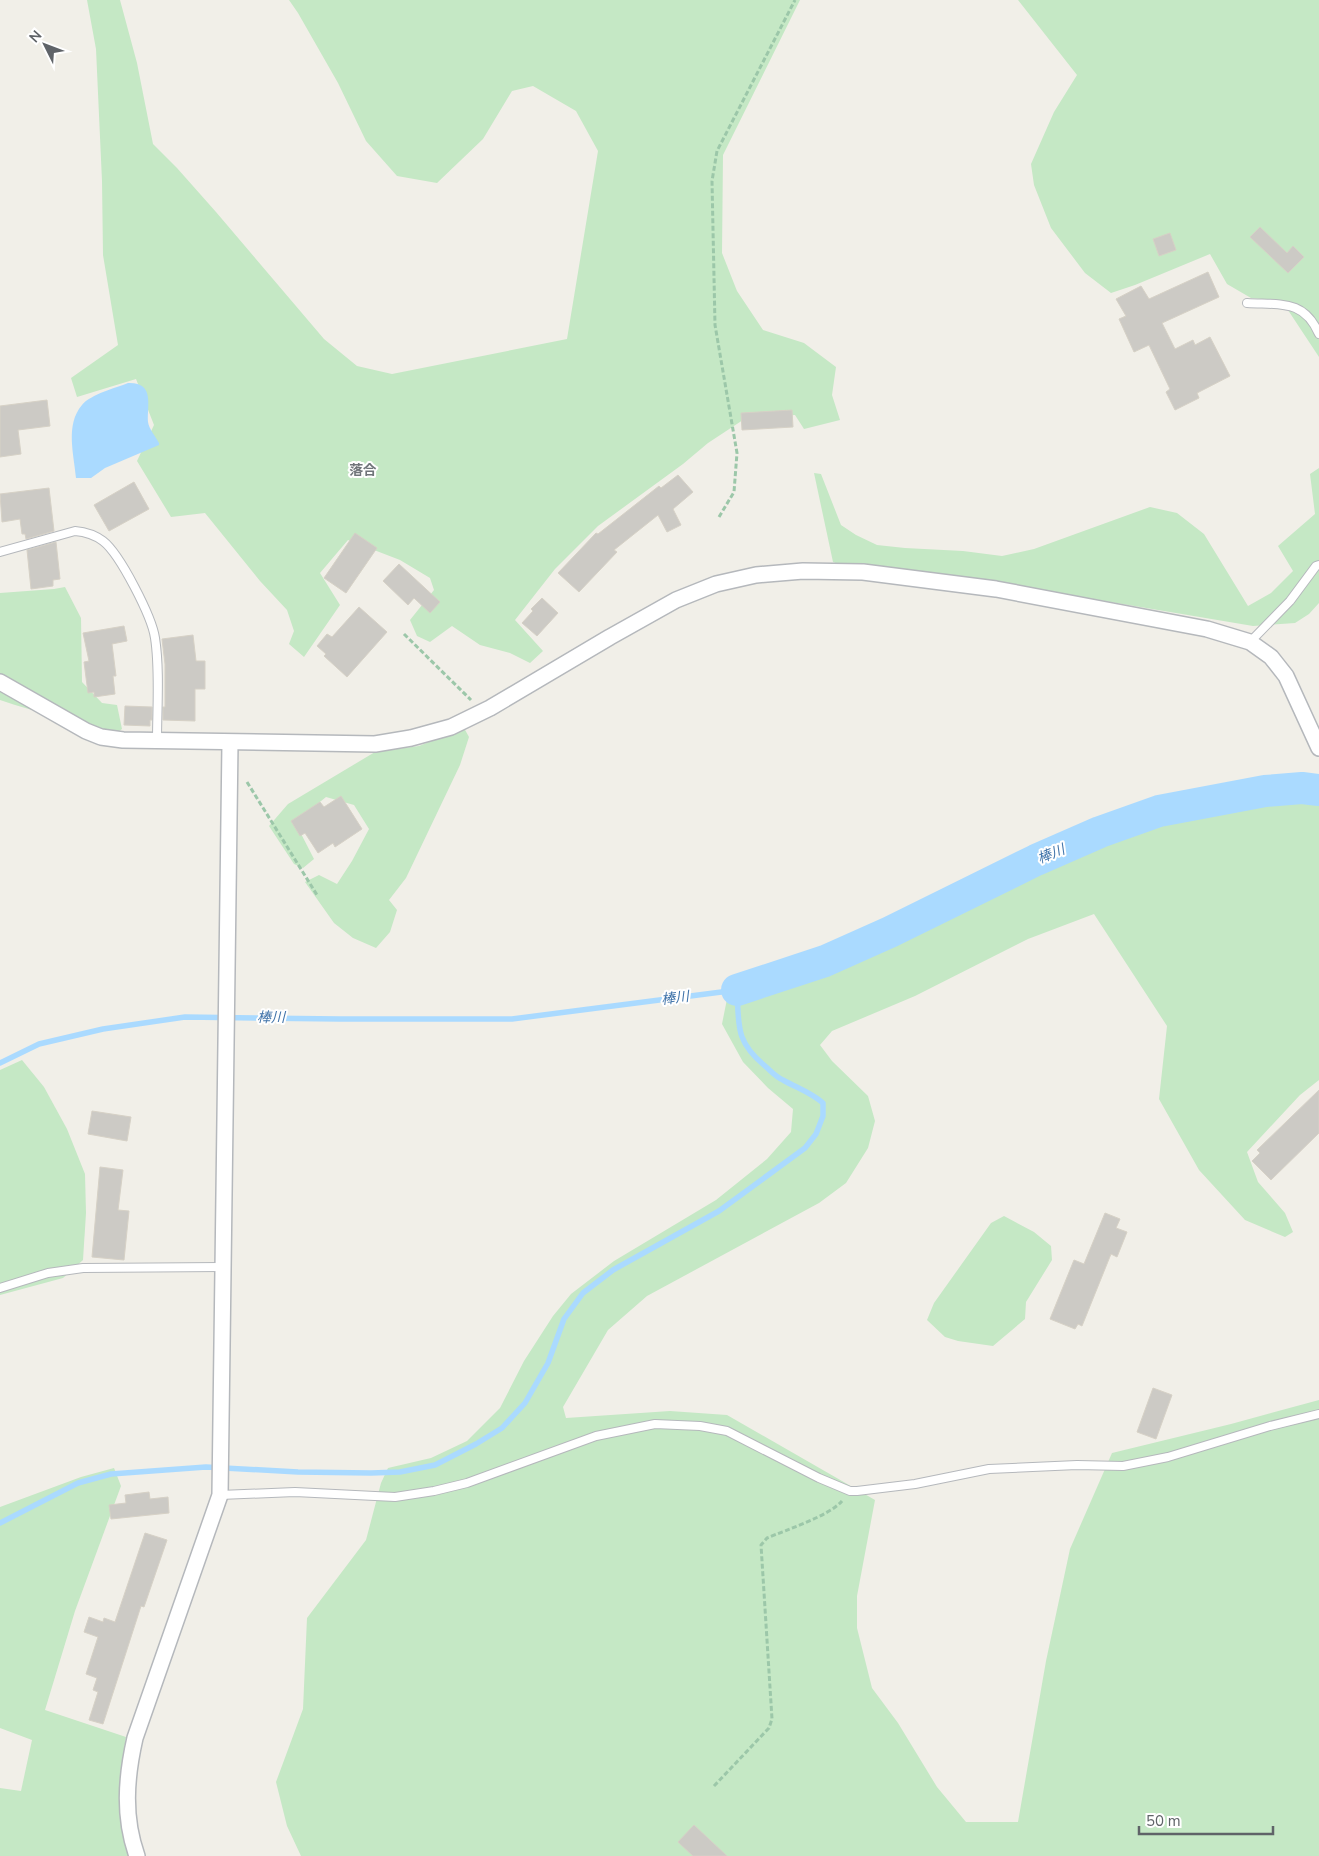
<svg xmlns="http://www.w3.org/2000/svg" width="1319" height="1856" viewBox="0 0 1319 1856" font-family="'Nunito Sans','Noto Sans JP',sans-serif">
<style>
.green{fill:#c5e8c5}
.water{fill:#aadaff}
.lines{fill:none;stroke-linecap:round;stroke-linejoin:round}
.stream{stroke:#aadaff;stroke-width:5.5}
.river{stroke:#aadaff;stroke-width:32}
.building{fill:#cccac5;stroke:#d6d1c6}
.lane-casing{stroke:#b5b8bc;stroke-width:10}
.street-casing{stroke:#b5b8bc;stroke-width:18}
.path{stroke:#9cc7a9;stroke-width:3;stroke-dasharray:5 2.5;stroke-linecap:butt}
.lane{stroke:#fff;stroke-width:8}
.street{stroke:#fff;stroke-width:15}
.labels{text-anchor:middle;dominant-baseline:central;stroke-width:4;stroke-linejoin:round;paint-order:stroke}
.neighbourhood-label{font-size:14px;font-weight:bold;fill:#70757a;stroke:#fff}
.water-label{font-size:14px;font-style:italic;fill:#4174aa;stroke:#fff}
</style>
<rect width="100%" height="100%" fill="#f1efe8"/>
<g class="green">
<polygon points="87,0 120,0 137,63 153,144 177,168 216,212 324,339 357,366 392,374 567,339 598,151 576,111 533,86 512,91 483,139 437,183 397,176 366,141 338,83 298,13 289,0 800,0 723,155 722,253 737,291 763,330 804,343 836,367 832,395 840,420 804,429 795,415 746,418 708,443 683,464 598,526 555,569 515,620 543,651 530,663 510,653 480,645 452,626 430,642 417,636 410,620 434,590 430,578 400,560 348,540 320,573 340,605 304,657 289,644 294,631 287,610 260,581 205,513 171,517 137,461 154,425 136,379 77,397 71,378 118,345 103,255 102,181 96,49"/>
<polygon points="1018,0 1319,0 1319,357 1282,301 1251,298 1227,284 1210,254 1135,285 1111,293 1085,273 1051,228 1034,185 1031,164 1054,112 1077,75"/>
<polygon points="1319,468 1319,603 1309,614 1295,623 1253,626 1081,597 843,566 833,562 814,473 821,474 841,525 856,535 877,545 905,548 963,551 1002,556 1034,549 1150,507 1177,513 1204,534 1248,606 1271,593 1293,571 1278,546 1315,514 1310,474"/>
<path d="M65 587 81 618 82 682 102 703 117 705 122 729 115 734C77 721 38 713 0 700V593L54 589Z"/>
<polygon points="464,728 469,737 460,765 406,878 389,900 397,910 390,932 376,948 353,938 334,923 305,882 319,875 337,884 352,861 369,829 354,805 326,797 295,822 314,859 303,868 294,864 269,826 288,804 375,752 419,746"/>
<polygon points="1319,778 1319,1080 1300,1095 1247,1152 1258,1182 1285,1213 1293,1232 1285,1237 1245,1220 1199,1170 1159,1099 1167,1026 1094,914 1028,939 915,996 832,1031 820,1045 832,1061 868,1096 875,1121 868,1148 846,1183 819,1203 647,1296 608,1330 563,1407 566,1418 670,1411 727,1415 875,1500 857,1596 857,1628 872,1688 898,1723 937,1787 966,1822 1018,1822 1046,1661 1070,1549 1112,1453 1231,1424 1319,1400 1319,1856 301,1856 287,1826 276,1782 303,1709 307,1618 366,1540 381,1483 388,1468 431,1458 467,1441 500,1408 524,1361 553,1316 571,1294 614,1261 716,1200 767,1159 791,1132 793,1109 768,1088 743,1062 722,1024 727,999 736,985 783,966 820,954 882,926 1047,842 1100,822 1214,794 1301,779"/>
<polygon points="22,1060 44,1087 67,1129 85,1174 86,1213 83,1260 63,1278 0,1295 0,1070"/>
<polygon points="1004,1216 1034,1232 1051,1246 1052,1260 1026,1302 1025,1319 993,1346 958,1341 945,1337 927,1320 934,1303 991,1223"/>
<path d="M114 1468 121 1486 75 1611 45 1710 126 1737C120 1776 114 1818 130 1856H0V1788L21 1791 32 1740 0 1728V1507L81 1477Z"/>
</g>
<path class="water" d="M128 383C155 382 147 405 148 422 149 429 156 437 159 443V445L105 468 91 478H76C74 454 65 425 82 405 91 394 116 388 128 383Z"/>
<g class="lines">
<path class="stream" d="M0 1063 39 1044 103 1029 185 1017 340 1019H512L737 990C739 1026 735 1041 765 1066 771 1071 776 1077 783 1080 797 1088 810 1092 823 1103V1116L816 1134 805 1148 719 1211 613 1270 583 1293 564 1319 548 1363 525 1403 502 1428 476 1444 435 1465 400 1472 371 1473 298 1472 206 1467 111 1474 78 1483 0 1523"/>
<polyline class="river" points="737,990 825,961 890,932 1036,860 1100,832 1159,811 1265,791 1302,788 1319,790"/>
</g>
<g class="building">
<polygon points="1260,227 1287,253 1293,246 1304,257 1288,273 1250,237"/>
<polygon points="1170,233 1176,250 1159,256 1153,239"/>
<polygon points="1208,272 1219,297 1162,323 1175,349 1193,340 1195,345 1210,337 1230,376 1197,393 1199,398 1175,410 1166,392 1170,389 1149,345 1134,352 1119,319 1126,316 1116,299 1141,286 1149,299"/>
<polygon points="47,400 50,426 18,430 21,454 0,457 0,406"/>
<polygon points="792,410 793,427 742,430 741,413"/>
<polygon points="678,475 693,492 673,509 681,525 667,532 658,515 614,550 617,552 579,592 558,573 596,533 598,534 659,486 661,488"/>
<polygon points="134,482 149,509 109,531 94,505"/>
<polygon points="49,488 54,531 26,539 25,534 22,534 20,519 2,522 0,494"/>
<polygon points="355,533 377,548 346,593 324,578"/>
<polygon points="56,542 60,579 53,580 53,586 31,589 27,550"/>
<polygon points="399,564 440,602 430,613 414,598 408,605 383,581"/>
<polygon points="542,598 558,613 537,636 522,623 533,611 531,609"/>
<polygon points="359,607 387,632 347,677 324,656 326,654 317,646 327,634 332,637"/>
<polygon points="124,626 127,641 112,644 116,676 113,676 115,694 94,697 94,692 88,693 84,662 89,661 83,633"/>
<polygon points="193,635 196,661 205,661 205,689 195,689 195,721 163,720 163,707 165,707 165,664 162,639"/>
<polygon points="125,706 152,707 152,720 150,720 150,726 124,725"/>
<polygon points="341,796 362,829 335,847 333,843 318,853 305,833 300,836 291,821 320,802 324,807"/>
<polygon points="1319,1090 1319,1133 1271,1180 1252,1161 1260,1153 1257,1150"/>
<polygon points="92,1111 131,1117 127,1141 88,1134"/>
<polygon points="100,1167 123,1170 118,1210 129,1211 124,1260 92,1257"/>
<polygon points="1105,1213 1120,1219 1116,1228 1127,1232 1117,1257 1111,1254 1082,1326 1078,1324 1075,1329 1050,1319 1074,1260 1084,1264"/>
<polygon points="1153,1388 1172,1395 1156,1439 1137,1432"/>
<polygon points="149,1492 150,1499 168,1497 169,1513 111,1519 109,1505 126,1503 125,1495"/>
<polygon points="145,1533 167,1540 144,1607 141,1606 103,1724 89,1720 98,1692 93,1690 97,1678 86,1674 98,1637 84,1632 89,1617 103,1622 104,1618 115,1622"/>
<polygon points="694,1825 727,1856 693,1856 678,1842"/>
</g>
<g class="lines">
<defs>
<g id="lane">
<path d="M1247 303C1280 305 1304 299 1319 334"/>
<path d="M0 552 75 531C86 532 95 535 103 541 120 554 152 617 155 638 160 670 157 708 157 741"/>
<polyline points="1250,642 1290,601 1316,566 1319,565"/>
<polyline points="0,1288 48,1273 83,1268 222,1267"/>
<polyline points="220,1495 295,1492 395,1497 434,1491 467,1483 596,1436 655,1424 700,1426 727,1431 819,1478 850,1491 857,1491 915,1484 989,1469 1077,1465 1123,1466 1168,1457 1270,1426 1319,1414"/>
</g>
<g id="street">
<polyline points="0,682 86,731 101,737 123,740 375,744 411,738 451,727 490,708 610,637 676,600 716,584 756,575 803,571 863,572 996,589 1207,629 1250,642 1271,657 1286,676 1319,748"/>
<path d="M137 1856C123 1817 126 1778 135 1738L220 1495 230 743"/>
</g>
</defs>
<use href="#lane" class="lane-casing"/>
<use href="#street" class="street-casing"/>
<g class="path">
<polyline points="719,517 734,492 737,453 715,325 712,181 717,151 795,0"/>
<polyline points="404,634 471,700"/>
<polyline points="247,782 317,895"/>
<path d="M714 1786 769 1728 772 1719 761 1545 767 1538C786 1530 829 1516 842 1501"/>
</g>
<use href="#lane" class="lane"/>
<use href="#street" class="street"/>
</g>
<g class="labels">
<g class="neighbourhood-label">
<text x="363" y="470">落合</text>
</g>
<g class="water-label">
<text transform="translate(1051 854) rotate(-22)">棒川</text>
<text transform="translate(675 998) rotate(-7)">棒川</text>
<text x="271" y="1017">棒川</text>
</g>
</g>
<g transform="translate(45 45) rotate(312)" stroke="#ffffff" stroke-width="4" paint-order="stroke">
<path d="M0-4L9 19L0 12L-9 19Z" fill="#5f6368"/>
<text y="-8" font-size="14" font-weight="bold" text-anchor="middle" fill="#5f6368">N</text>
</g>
<path d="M1139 1826v8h134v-8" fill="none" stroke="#5f6368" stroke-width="2.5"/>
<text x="1146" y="1826" font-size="15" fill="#5f6368" stroke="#ffffff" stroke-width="4" paint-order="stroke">50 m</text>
</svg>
